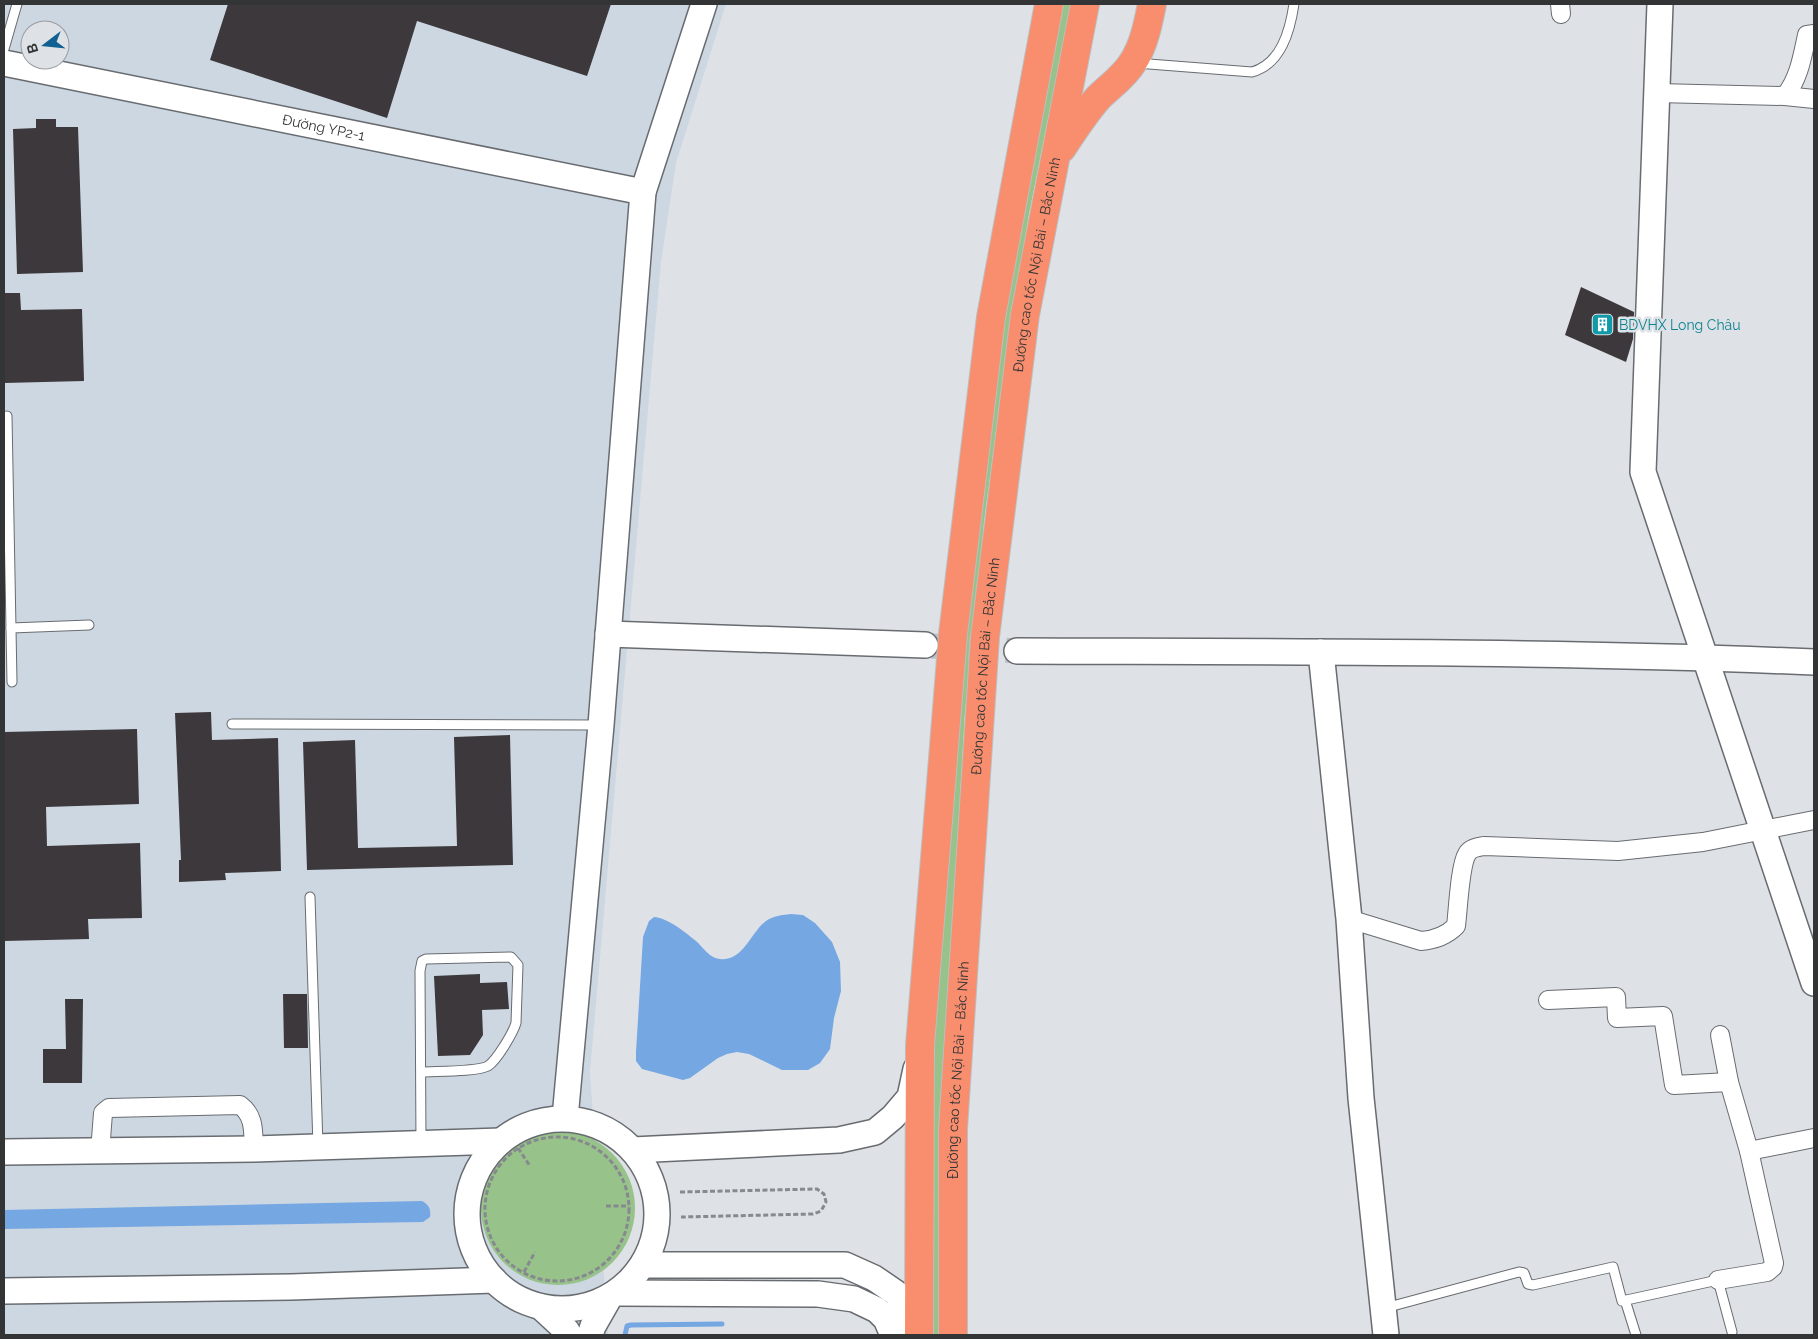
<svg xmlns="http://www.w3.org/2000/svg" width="1818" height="1339" viewBox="0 0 1818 1339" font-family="Raleway,sans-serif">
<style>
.built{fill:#cdd7e2;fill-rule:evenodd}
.green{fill:#97c28a}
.water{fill:#75a7e2}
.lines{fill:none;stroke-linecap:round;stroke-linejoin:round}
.stream{stroke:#75a7e2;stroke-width:5}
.building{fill:#3c383b}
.secondary-tunnel{stroke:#bcbfc4;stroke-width:25;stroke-dasharray:25 12;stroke-linecap:butt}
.lane-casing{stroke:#686c70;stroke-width:11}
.street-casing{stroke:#686c70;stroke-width:20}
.secondary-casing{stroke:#686c70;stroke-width:28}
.highway-casing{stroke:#bdbebf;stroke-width:30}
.path{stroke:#86898d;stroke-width:3;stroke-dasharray:5 2.5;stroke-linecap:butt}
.lane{stroke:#fff;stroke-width:9}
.street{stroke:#fff;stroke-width:18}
.secondary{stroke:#fff;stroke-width:25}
.highway{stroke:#f88e6e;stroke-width:28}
.labels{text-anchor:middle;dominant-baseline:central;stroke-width:5;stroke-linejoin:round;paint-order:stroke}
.street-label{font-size:14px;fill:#323436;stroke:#dee2e7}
.culture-label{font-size:14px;fill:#0d838f;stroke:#dee2e7;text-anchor:start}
</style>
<rect width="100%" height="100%" fill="#dee2e7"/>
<path class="built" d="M4 4H726L676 163 661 262 590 1072 608 1335H4ZM30 30H60V60H30Z"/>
<g class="green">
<polygon points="1060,4 1071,4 1029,214 1008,342 984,522 976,614 965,712 949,989 941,1335 932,1335 931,1204 934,1056 948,802 990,391"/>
<circle cx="558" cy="1208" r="77"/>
</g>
<g class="water">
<path d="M791 914 803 915 815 923 832 942 840 962 841 991 834 1018 830 1049 820 1063 808 1070H782L749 1054 737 1052 727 1054 718 1058 690 1078 683 1080 642 1069 636 1061V1052L643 937 649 921 654 917C668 918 685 932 696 941 704 948 709 958 720 959 743 962 751 932 766 921 773 916 782 915 791 914Z"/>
<path d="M422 1201C429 1205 431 1209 430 1217L423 1222 4 1229V1210Z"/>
</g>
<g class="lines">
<polyline class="stream" points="625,1335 627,1326 631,1325 722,1324"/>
</g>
<g class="building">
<polygon points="228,4 611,4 587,76 417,21 387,118 210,60"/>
<polygon points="36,119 56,119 56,127 78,127 83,272 17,274 13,129 36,128"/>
<polygon points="1581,287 1634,312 1633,339 1626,362 1565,335"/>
<polygon points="4,293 20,293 21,310 82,309 84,381 4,383"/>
<polygon points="211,712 212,740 278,738 281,871 225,873 226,880 179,882 179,860 181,860 175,713"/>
<polygon points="137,729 139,804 46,807 47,846 140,843 142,918 88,919 89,939 4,941 4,732"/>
<polygon points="510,735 513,865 307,870 303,742 355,740 358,848 457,846 454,737"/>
<polygon points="480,974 480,983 507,982 509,1009 482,1010 483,1035 470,1055 438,1056 434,976"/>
<polygon points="283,994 307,994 308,1048 284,1048"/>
<polygon points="65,999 83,999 82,1083 43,1083 43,1049 66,1049"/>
</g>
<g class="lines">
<polyline class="secondary-tunnel" points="932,646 1017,651"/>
<defs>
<g id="lane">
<polyline points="4,49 17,4"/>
<path d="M1136 63 1252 72C1281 64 1290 31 1294 4"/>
<polyline points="7,416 12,682"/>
<polyline points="11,628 89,625"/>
<polyline points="232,724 599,725"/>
<polyline points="310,897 318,1146"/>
<path d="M421 1072C435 1071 477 1072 488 1066 497 1060 513 1033 516 1023L518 965 511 957 426 959 422 961 420 971 421 1143"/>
<polyline points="1625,1300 1636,1335"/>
<polyline points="1385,1308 1519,1272 1524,1273 1528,1284 1533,1285 1613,1267 1622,1301 1718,1280 1732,1332"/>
</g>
<g id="street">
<polyline points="1560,4 1561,14"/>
<polyline points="1657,93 1785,96 1814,99"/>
<path d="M1785 96C1799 78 1802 58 1807 35L1814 34"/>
<path d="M1349 919 1421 941C1435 940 1446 936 1456 926 1458 910 1460 865 1467 854 1470 848 1478 847 1484 846L1618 851 1703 842 1814 820"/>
<polyline points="1548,1000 1616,997 1617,1018 1663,1016 1674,1085 1729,1082 1749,1151"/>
<polyline points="1720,1035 1729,1082"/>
<path d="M100 1152 103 1113 109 1108 240 1105C255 1116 253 1132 254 1149"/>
<polyline points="1718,1280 1767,1272 1773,1267 1774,1263 1749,1151 1814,1138"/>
</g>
<g id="secondary">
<polyline points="1660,4 1643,472 1814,983"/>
<path id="s1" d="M4 63 643 192"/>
<polyline points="608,634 925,645"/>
<path d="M1017 651C1283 652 1549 651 1814 662"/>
<polyline points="1321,652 1349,919 1361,1098 1386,1335"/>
<polyline points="565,1118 601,725 643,192 704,4"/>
<circle cx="562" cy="1214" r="95"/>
<polyline points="633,1150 839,1140 875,1132 893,1117 910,1097 916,1069"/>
<polyline points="4,1152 254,1149 501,1141"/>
<polyline points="643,1265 845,1265 874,1278 896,1293 910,1315 913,1335"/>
<polyline points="4,1291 291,1287 494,1280"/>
<polyline points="618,1293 818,1294 854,1299 877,1310 886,1319 893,1335"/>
<polyline points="541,1307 567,1331 569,1335"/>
<polyline points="590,1335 593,1326 609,1298"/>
</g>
<g id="highway">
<path d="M1062 148C1073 131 1084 114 1098 98 1110 86 1124 77 1133 62 1144 45 1148 24 1152 4"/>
<polyline points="919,1335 920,1045 953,634 991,317 1049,4"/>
<path id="s2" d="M953 1335V1129L985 637 1025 315 1085 4"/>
</g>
</defs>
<use href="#lane" class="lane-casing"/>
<use href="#street" class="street-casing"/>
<use href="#secondary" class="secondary-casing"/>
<use href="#highway" class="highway-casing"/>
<g class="path">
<circle cx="557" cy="1209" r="72"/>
<polyline points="518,1148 530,1166"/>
<polyline points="680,1192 817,1189 824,1194 826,1202 821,1211 813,1214 681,1217"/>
<polyline points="606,1206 629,1206"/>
<polyline points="524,1272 535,1252"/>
</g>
<use href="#lane" class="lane"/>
<use href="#street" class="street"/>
<use href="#secondary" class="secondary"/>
<use href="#highway" class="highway"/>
</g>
<defs>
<symbol id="building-square" viewBox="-11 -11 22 22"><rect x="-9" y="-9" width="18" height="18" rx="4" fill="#0f9aa8" stroke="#dee2e7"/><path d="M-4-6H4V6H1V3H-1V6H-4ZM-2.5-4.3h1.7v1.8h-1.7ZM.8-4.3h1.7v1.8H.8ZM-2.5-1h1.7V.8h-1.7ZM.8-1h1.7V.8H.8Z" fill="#fff"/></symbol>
</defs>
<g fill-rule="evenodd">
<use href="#building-square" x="1590" y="312" width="25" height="25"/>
</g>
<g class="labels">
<g class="street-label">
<text stroke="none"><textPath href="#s1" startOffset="326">Đường YP2-1</textPath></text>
<text stroke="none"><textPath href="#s2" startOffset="1075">Đường cao tốc Nội Bài – Bắc Ninh</textPath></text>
<text stroke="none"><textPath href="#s2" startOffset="670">Đường cao tốc Nội Bài – Bắc Ninh</textPath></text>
<text stroke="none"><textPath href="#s2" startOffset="265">Đường cao tốc Nội Bài – Bắc Ninh</textPath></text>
</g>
<g class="culture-label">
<text x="1619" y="325">BDVHX Long Châu</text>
</g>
</g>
<rect width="1818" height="1339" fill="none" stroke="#323436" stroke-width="10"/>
<g transform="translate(45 45) rotate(254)"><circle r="24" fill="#dee2e7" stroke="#999ca0"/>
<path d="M0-4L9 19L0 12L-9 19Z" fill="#106092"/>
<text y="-8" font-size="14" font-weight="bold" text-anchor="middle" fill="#323436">B</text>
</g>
</svg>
